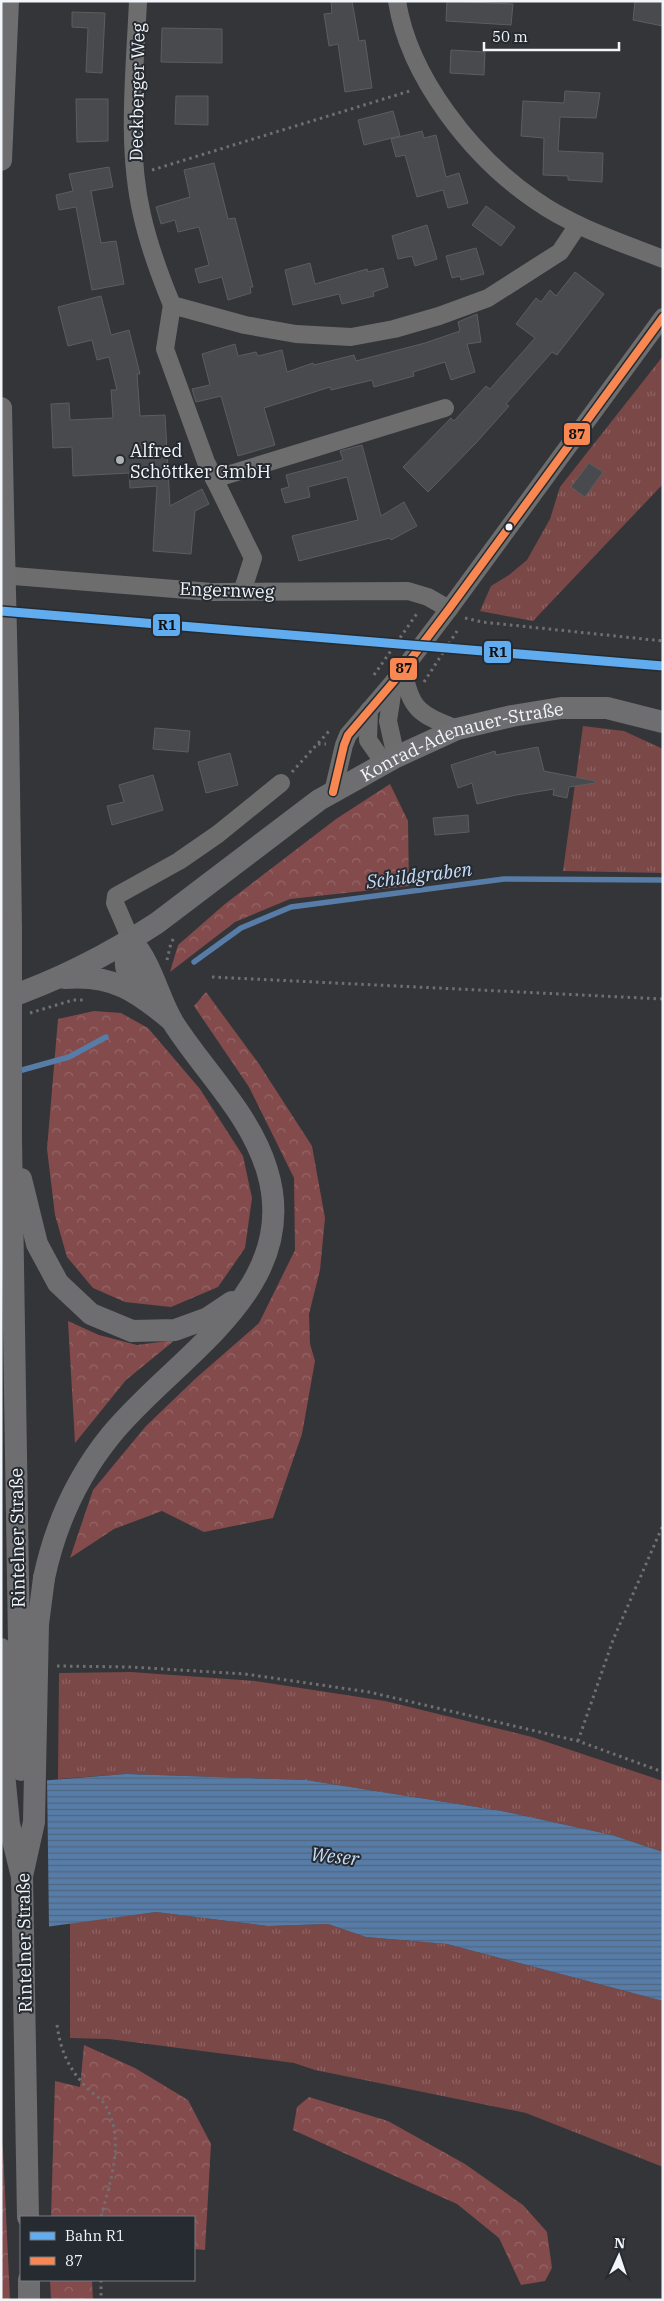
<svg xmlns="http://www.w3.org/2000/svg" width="664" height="2301" viewBox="0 0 664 2301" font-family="'IBM Plex Serif',serif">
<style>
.grass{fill:url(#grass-tufts)}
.forest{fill:url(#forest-crowns)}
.water{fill:url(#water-rules)}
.pier{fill:#333538}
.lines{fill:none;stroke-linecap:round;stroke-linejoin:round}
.stream{stroke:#577ca8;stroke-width:5.5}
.building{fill:#494a4d;stroke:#5b5d5f}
.path{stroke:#707071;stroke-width:3;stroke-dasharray:2.5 4;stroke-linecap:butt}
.minor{stroke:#6e6d6e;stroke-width:18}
.major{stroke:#6e6d6f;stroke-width:22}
.major-bridge{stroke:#6e6d6f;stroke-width:22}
.bus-1-casing{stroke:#262b31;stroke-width:11}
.bus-1{stroke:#f88751;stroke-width:8}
.rail-1-casing{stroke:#262b31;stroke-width:12}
.rail-1{stroke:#60acee;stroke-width:9}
.poi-dot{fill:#afb2b5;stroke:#262b31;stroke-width:2}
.bus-dot{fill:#f2f5f9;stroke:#262b31;stroke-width:2}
.labels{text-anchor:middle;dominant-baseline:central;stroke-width:4;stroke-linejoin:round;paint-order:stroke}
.street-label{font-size:18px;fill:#f2f5f9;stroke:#262b31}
.poi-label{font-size:18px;fill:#f2f5f9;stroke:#262b31;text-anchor:start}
.water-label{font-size:19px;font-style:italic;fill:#c7defa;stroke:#262b31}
.line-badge{stroke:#262b31;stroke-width:2}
.pale-badge-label{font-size:14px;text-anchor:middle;font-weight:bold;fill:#111}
</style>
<defs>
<pattern id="grass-tufts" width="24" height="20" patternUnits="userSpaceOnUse" patternTransform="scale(1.25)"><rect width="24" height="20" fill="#7b4848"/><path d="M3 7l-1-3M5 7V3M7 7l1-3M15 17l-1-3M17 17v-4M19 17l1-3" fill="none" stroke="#8e6363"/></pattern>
<pattern id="forest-crowns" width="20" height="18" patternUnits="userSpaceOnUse" patternTransform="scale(1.25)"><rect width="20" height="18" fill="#834b4c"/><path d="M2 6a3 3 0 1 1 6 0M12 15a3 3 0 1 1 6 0" fill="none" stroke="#956667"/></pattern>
<pattern id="water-rules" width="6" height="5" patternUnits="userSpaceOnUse" patternTransform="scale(1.25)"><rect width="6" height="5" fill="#577ca8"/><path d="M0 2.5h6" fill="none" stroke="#51667e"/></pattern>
</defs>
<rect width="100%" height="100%" fill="#333538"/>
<g class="grass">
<polygon points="663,356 663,484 533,621 480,611 491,586 509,575 527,560 550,519 560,487"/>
<polygon points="583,726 624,731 663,749 663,873 563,871"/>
<polygon points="131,1672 255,1681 385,1701 532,1737 663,1781 663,1852 612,1835 502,1811 306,1780 126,1774 58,1779 59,1673"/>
<polygon points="156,1912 268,1926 328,1924 366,1937 447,1944 663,2001 663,2167 526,2113 315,2070 294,2063 109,2039 70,2038 70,1923"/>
</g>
<g class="forest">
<polygon points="390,784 408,821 409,886 290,899 235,922 170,972 178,945 225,904 336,819"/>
<polygon points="206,992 259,1064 312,1146 325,1218 320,1270 309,1314 310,1344 315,1361 302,1434 273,1518 204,1532 162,1511 114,1529 70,1558 93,1490 146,1426 195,1379 259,1323 295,1250 294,1178 249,1087 194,1006"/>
<polygon points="94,1011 121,1013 148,1028 200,1089 243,1156 252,1198 245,1248 218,1287 171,1307 125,1302 93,1288 67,1257 55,1215 47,1149 58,1019"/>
<polygon points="68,1321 99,1335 137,1345 175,1340 126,1380 75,1443"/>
<polygon points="84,2045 135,2068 188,2100 211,2144 205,2250 194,2249 194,2217 51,2217 55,2081 80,2087"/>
<polygon points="309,2097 388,2121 465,2164 523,2205 547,2232 552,2268 545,2281 521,2285 499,2238 457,2204 293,2130 297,2107"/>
<polygon points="1,2138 3,2150 10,2300 1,2300"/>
<polygon points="50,2280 92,2280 93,2300 51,2300"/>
</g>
<polygon class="water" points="126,1774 306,1780 502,1811 612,1835 663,1852 663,2001 447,1944 366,1937 328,1924 268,1926 156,1912 1,1933 1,1784"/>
<polygon class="pier" points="47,1777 49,1929 1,1935 1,1781"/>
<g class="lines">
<g class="stream">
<polyline points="194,962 241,928 291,907 504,879 663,880"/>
<polyline points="15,1072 69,1057 106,1037"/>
</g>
</g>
<g class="building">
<polygon points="331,1 352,1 359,41 365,40 372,88 345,92 338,44 329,46 324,14 332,13"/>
<polygon points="447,1 513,4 511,25 446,21"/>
<polygon points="635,1 663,1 663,26 633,20"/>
<polygon points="72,12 105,13 102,73 86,72 88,28 72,27"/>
<polygon points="162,28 222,29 222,63 161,62"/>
<polygon points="451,50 485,52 484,75 450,73"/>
<polygon points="565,91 600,93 596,118 560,117 558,151 603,153 602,182 568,180 568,176 543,175 544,138 521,136 523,101 564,103"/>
<polygon points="176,96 208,96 208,125 175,124"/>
<polygon points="76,99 108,99 108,141 77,142"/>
<polygon points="393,111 400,136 364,145 358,120"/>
<polygon points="422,131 424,138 436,135 446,177 459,173 468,203 448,208 443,190 417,197 405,155 396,157 391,139"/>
<polygon points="214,163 228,219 235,218 253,287 250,287 251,293 228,300 222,277 199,283 195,269 209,265 199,227 178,232 175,220 161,224 156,207 190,197 184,170"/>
<polygon points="109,167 113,187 91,191 101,243 116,241 124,284 92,290 76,207 59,210 56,195 73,191 69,174"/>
<polygon points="486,206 515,227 501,246 472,225"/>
<polygon points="427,225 437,259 415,266 412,256 398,259 392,236"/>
<polygon points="476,248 484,274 461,280 460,276 452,278 446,256"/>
<polygon points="310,263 315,284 367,269 368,272 383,268 388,287 373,292 374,296 342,304 339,294 293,305 285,270"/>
<polygon points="575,272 604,294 557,355 552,352 506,404 509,406 476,443 428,492 403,467 451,418 454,421 486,386 490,389 535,338 516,324 536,298 541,302 550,290 556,296"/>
<polygon points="101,296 111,335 129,330 140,374 137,374 140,416 165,415 170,506 202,489 209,504 195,511 191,554 153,551 157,486 130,488 129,473 73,476 72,447 53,448 51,404 69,403 70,420 113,418 111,390 117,390 109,357 97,360 92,340 68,346 58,307"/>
<polygon points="477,314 481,342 467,344 475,372 451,380 445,362 413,372 414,376 374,387 372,380 331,390 330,387 264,408 275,445 238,456 221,396 196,402 192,389 210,385 202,354 235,344 238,356 256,352 258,356 282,350 287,372 313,363 314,365 354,355 356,361 425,343 460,331 458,322"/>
<polygon points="362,445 381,516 404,502 417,526 391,540 390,538 299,561 292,536 358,520 347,477 308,487 310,497 285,503 281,489 289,487 286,475 343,460 340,451"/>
<polygon points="589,463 603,472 585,497 571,487"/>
<polygon points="155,728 190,731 188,752 153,749"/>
<polygon points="538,747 544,771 595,781 595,783 569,787 567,798 553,795 554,789 516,795 477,804 472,783 458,788 451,765 495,751 496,755"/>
<polygon points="230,753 238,785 206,793 198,762"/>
<polygon points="153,775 163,810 112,825 107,806 124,802 119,785"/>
<polygon points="468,815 469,832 435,835 433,818"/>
</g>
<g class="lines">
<g class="path">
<polyline points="152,170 413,90"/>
<polyline points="465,618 482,622 663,641"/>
<polyline points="374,675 418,612"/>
<polyline points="424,682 457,631"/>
<polyline points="318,744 326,744"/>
<polyline points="292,772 330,730"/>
<polyline points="167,960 171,943 175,936"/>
<polyline points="212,977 663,999"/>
<polyline points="30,1013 73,1000 85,1000"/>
<polyline points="57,1666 131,1667 245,1674 369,1692 578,1741 663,1772"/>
<polyline points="578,1741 613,1640 663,1525"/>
<path d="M57 2025C61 2053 69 2069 88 2089 93 2094 102 2099 105 2105 126 2140 110 2181 101 2217"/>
<polyline points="101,2280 101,2300"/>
</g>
<g class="minor">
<path d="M138 1C135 71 126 146 142 215 149 246 160 276 172 305L245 325 296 334 351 337 394 329 439 316 488 298 560 252 578 225"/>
<path d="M397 1C409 77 472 157 535 200 573 227 620 242 663 259"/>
<polyline points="172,305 165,349 206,462 253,558 242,592"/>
<polyline points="214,479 445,408"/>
<polyline points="1,575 212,592 408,591 428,597 449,609"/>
<path d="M403 668C410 710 419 714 457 729"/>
<polyline points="394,681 388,721 396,757"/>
<polyline points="369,710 368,740 384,763"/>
<polyline points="333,792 344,745 348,735 395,680 449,609 663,317"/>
<polyline points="131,940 115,903 116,896 179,861 218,834 281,783"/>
</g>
<g class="major">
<polyline points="1,160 8,1"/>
<polyline points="1,408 3,508"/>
<polyline points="8,717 11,929"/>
<path d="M131 940C121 963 126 971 137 992"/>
<path d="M65 978C112 974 137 991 171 1020"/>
<path id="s1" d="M1 1000C57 981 108 955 157 923L319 800 396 757 457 729 512 716 561 708H607L663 722"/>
<polyline points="11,1139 18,1581"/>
<polyline points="21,1179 37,1244 58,1283 91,1314 132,1331 175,1330 208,1318 232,1302"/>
<path d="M44 1578C55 1526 77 1477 111 1435 174 1357 304 1290 267 1170 250 1114 205 1072 174 1024 157 996 154 967 131 940"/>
<polyline points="22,1876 28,2217"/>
<polyline points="29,2280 29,2300"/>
</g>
<g class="major-bridge">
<polyline points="3,508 8,717"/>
<polyline points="11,929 11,1139"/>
<polyline points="18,1581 21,1770"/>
<polyline points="1,1649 4,1773 9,1824 21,1873"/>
<polyline points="22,1876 34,1822 38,1624 44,1578"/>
</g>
<defs>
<polyline id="bus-1" points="333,792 344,745 348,735 395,680 449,609 663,317"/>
</defs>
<use href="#bus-1" class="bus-1-casing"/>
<use href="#bus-1" class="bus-1"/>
<defs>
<polyline id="rail-1" points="1,611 663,666"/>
</defs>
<use href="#rail-1" class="rail-1-casing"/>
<use href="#rail-1" class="rail-1"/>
</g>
<circle class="poi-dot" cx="120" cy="460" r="5"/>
<circle class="bus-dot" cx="509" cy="527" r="4.5"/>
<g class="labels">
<g class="street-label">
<text transform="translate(137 92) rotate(-89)">Deckberger Weg</text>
<text transform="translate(227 590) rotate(2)">Engernweg</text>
<text stroke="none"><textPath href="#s1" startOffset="534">Konrad-Adenauer-Straße</textPath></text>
<text transform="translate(17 1538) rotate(-91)">Rintelner Straße</text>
<text transform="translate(24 1943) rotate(-91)">Rintelner Straße</text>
</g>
<g class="poi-label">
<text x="130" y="450">Alfred<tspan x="130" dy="21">Schöttker GmbH</tspan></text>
</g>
<g class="water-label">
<text transform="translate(419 875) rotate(-7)">Schildgraben</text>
<text transform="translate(335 1856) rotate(6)">Weser</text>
</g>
</g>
<g class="line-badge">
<rect x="563" y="422" width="28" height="24" rx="5" fill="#f88751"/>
<rect x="152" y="613" width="29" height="24" rx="5" fill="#60acee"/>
<rect x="483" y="640" width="29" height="24" rx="5" fill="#60acee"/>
<rect x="389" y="657" width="29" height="24" rx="5" fill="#f88751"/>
</g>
<g class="pale-badge-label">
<text x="577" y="439">87</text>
<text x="167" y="630">R1</text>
<text x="498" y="657">R1</text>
<text x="404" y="673">87</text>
</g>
<rect width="664" height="2301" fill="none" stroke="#f2f5f9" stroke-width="5"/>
<rect x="20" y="2216" width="175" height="65" fill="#262b31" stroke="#787c81"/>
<rect x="30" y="2232" width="25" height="8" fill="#60acee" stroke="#787c81"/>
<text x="65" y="2241" font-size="15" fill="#f2f5f9">Bahn R1</text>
<rect x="30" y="2257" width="25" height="8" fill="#f88751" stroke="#787c81"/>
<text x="65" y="2266" font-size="15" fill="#f2f5f9">87</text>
<g transform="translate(619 2256) rotate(3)" stroke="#262b31" stroke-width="4" paint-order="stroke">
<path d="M0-4L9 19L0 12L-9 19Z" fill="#f2f5f9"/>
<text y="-8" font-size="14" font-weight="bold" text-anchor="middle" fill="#f2f5f9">N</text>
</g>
<path d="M484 42v8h135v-8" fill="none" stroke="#f2f5f9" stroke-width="2.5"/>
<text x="492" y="42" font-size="15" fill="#f2f5f9" stroke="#262b31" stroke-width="4" paint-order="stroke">50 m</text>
</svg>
